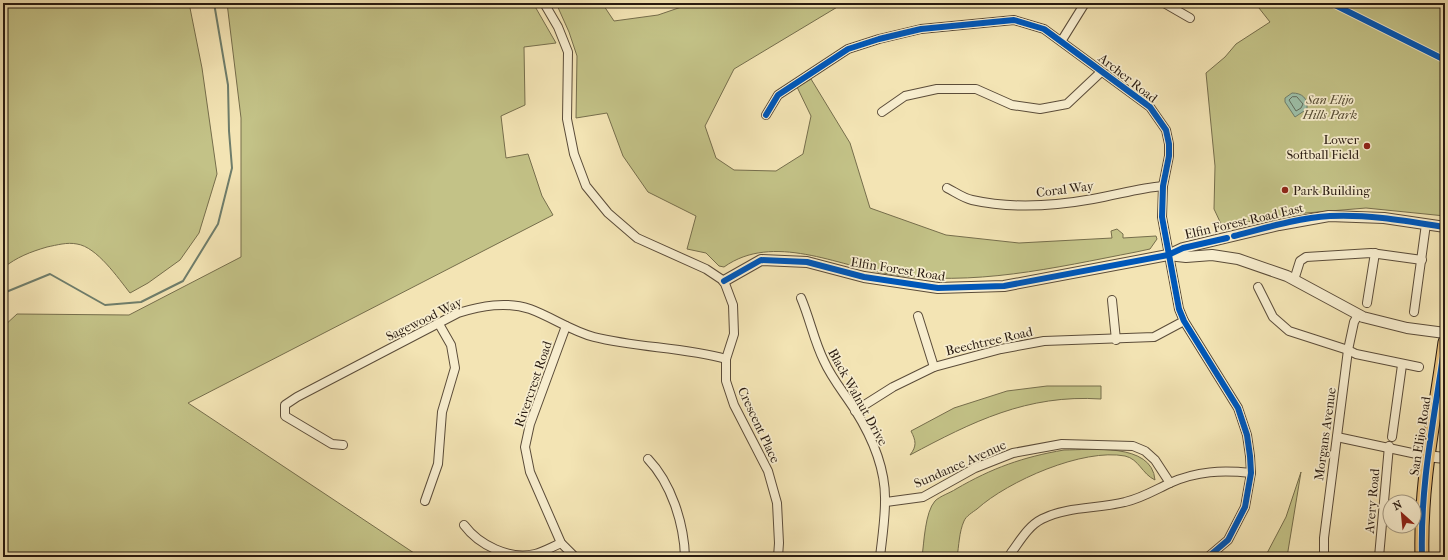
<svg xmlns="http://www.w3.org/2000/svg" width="1448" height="560" viewBox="0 0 1448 560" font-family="'IM FELL French Canon',serif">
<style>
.green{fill:#c3c287;stroke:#766e4c}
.water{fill:#9dbfa8;stroke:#6e7d6b}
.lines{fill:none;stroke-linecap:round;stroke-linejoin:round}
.shore{stroke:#626c5c;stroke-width:1}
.stream{stroke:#6e7d6b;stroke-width:2}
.minor-casing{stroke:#5b4c39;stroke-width:10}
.tertiary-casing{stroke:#5b4c39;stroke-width:12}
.primary-casing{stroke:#281a10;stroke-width:15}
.minor{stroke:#f7edce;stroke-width:8}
.tertiary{stroke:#f7edce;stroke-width:10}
.primary{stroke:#eac27a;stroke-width:13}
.cycleway-casing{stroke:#f7edce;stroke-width:8}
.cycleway{stroke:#0057b8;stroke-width:6}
.poi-dot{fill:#8f2418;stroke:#f7edce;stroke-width:1.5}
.labels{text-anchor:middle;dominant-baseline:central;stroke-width:3.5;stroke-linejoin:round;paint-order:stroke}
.street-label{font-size:13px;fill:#281a10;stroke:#f7edce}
.park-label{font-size:13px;font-style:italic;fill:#564c34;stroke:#f7edce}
.poi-label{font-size:13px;fill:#281a10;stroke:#f7edce;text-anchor:end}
</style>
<rect width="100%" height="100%" fill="#f3e4b4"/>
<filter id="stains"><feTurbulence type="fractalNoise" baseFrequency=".005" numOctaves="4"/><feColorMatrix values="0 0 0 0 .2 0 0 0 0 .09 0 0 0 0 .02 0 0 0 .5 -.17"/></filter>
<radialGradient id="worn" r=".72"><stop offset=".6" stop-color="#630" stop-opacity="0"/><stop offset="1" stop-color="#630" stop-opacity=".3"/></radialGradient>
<g class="green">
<path d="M3 3H189L202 68 217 174 199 233 180 260 148 283 130 293C118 278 97 247 77 244 67 242 57 245 47 247 30 252 17 257 3 268Z"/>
<polygon points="227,3 533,3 556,43 524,47 525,105 501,116 506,158 528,154 542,196 553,215 188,403 420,557 3,557 3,327 17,314 129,315 241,257 241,118"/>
<path d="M556 3H602L614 21 658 15 693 3H844L734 69 705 126 716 158 734 170 776 171 803 154 811 116 797 87 811 79 850 143 870 208 946 235 1019 243 1112 238 1111 231 1117 229 1123 234V238L1156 236 1157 239 1150 249 1136 252C1053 268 974 287 889 274 838 266 773 232 724 267L719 266 706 253 687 249 696 216 648 192 623 156 607 113 576 118 577 56 569 32Z"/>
<polygon points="1255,3 1445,3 1445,216 1366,208 1294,214 1222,226 1214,209 1215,166 1206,73 1225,57 1236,44 1270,22"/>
<path d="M1047 386H1101V399C1027 394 972 422 910 455 917 446 916 441 911 431L954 408 1007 391Z"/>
<path d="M1064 450C1090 450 1152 442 1155 480 1142 474 1139 459 1125 456 1083 448 1008 481 977 509 973 512 966 516 964 521 959 532 959 546 957 557H922C924 543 925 512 935 501 940 496 950 493 956 489 992 468 1023 457 1064 450Z"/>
<polygon points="1301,472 1287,557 1265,557 1286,517"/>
</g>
<path class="water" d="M1292 93C1302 93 1308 98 1307 109L1295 117 1285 102V98Z"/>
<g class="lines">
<polygon class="shore" points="1297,97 1303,104 1301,108 1296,111 1289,100 1292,97"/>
<polyline class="stream" points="3,295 6,292 50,274 105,305 141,302 183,281 218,224 232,168 229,131 228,85 214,3"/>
<defs>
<g id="minor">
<polyline points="544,3 558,27 568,52 567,119 574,154 586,186 608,213 637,238 706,269 724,281 733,305 734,334 726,359 726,381 734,405 768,471 777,503 779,543 778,557"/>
<polyline points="1164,3 1190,18"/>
<polyline points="1062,40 1085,3"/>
<polyline points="882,112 905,96 937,89 976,89 1012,105 1040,109 1067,104 1101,72"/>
<polyline points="766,115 778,95 848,49 879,39 921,29 1014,20 1044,29 1150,107 1166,130 1169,144 1169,156 1163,186 1162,217 1179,309 1184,321 1238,408 1247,435 1250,456 1251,473 1245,507 1228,540 1208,557"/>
<path d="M947 188C955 192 963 198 972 200 1012 209 1054 206 1093 199 1117 195 1139 188 1163 186"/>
<polyline points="1294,280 1300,261 1306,257 1371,253 1422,260"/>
<polyline points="1258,287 1273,317 1289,331 1348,350 1356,354 1419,367"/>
<path d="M801 298C810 319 814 341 824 361 832 379 845 394 855 410 872 437 886 470 885 502 885 520 882 539 880 557"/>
<polyline points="1112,300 1116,340"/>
<polyline points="1367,303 1375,253"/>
<polyline points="1414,312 1426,224"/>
<polyline points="918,316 934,367"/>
<polyline points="566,326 530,424 525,447 530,472 561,543 575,557"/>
<polyline points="855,411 893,387 934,367 1001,349 1044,341 1154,337 1184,321"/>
<polyline points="1337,437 1426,456"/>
<polyline points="1392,437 1402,365"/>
<path d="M343 445 332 444 285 416V405L297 397 458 313C481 306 506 301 530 309 552 317 571 331 594 337 638 348 683 347 726 359"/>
<path d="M648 459C671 483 684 523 685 557"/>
<polyline points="425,501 438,464 442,412 455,368 451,345 439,324"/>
<polyline points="886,502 923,497 975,468 1013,453 1062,444 1133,446 1145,451 1155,460 1170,483"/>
<path d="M464 525C479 545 509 560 535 554 543 552 552 547 561 543"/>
<path d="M1011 553C1020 541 1028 526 1042 519 1068 506 1098 509 1125 502 1142 498 1155 490 1170 483 1197 471 1222 470 1251 473"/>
<polyline points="1324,557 1324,538 1348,350 1354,322 1358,315"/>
<polyline points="1379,557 1389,446"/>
</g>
<g id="tertiary">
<polyline points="1168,255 1186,257 1212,255 1238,259 1287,276 1363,317 1407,328 1445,333"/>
<polyline points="724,281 761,260 807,262 864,277 938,288 1004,286 1168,255 1183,248 1279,225 1329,216 1384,218 1445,227"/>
<polyline points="1426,456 1445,458"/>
</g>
<path id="primary" d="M1422 557C1420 481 1435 416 1445 342"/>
</defs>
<use href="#minor" class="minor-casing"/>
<use href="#tertiary" class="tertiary-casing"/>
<use href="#primary" class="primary-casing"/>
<use href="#minor" class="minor"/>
<use href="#tertiary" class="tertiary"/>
<use href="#primary" class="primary"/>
<defs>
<g id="cycleway">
<polyline points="1331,3 1445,60"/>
<polyline points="766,115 778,95 848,49 879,39 921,29 1014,20 1044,29 1150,107 1166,130 1169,144 1169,156 1163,186 1162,217 1179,309 1184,321 1238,408 1247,435 1250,456 1251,473 1245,507 1228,540 1208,557"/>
<path d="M1234 236C1265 228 1298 218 1330 216 1368 214 1407 221 1445 227"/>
<polyline points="724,281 761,260 807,262 864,277 938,288 1004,286 1168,255 1183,248 1227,238"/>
<path d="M1422 557C1420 481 1435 416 1445 342"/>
</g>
</defs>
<use href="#cycleway" class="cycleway-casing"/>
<use href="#cycleway" class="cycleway"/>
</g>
<g class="poi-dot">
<circle cx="1367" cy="146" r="4"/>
<circle cx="1285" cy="190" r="4"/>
</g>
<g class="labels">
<g class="street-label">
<text transform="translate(1128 78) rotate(38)">Archer Road</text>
<text transform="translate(1065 189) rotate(-7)">Coral Way</text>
<text transform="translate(1244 221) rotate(-13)">Elfin Forest Road East</text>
<text transform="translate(898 269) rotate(9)">Elfin Forest Road</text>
<text transform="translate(424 319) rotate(-26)">Sagewood Way</text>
<text transform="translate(989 341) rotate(-13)">Beechtree Road</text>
<text transform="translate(533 384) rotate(-71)">Rivercrest Road</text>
<text transform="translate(858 397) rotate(61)">Black Walnut Drive</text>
<text transform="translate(759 425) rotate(65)">Crescent Place</text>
<text transform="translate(1325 434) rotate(-82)">Morgans Avenue</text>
<text transform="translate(1420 436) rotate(-81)">San Elijo Road</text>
<text transform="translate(960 464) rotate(-24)">Sundance Avenue</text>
<text transform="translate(1372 501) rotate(-85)">Avery Road</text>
</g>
<g class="park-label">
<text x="1330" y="99">San Elijo<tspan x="1330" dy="15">Hills Park</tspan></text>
</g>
<g class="poi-label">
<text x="1359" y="139">Lower<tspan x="1359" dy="15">Softball Field</tspan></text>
<text x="1293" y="190" text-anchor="start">Park Building</text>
</g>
</g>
<rect width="1448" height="560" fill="none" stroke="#f3e4b4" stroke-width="16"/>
<rect x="4" y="4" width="1440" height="552" fill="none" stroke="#281a10" stroke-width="2"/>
<rect x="8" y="8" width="1432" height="544" fill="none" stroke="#281a10"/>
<g transform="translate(1402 514) rotate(333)"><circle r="19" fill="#f7edce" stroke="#a49982"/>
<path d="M0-3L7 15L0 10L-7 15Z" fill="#8f2418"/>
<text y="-6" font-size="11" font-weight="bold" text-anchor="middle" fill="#281a10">N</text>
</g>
<rect width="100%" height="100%" filter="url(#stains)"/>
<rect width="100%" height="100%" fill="url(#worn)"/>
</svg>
